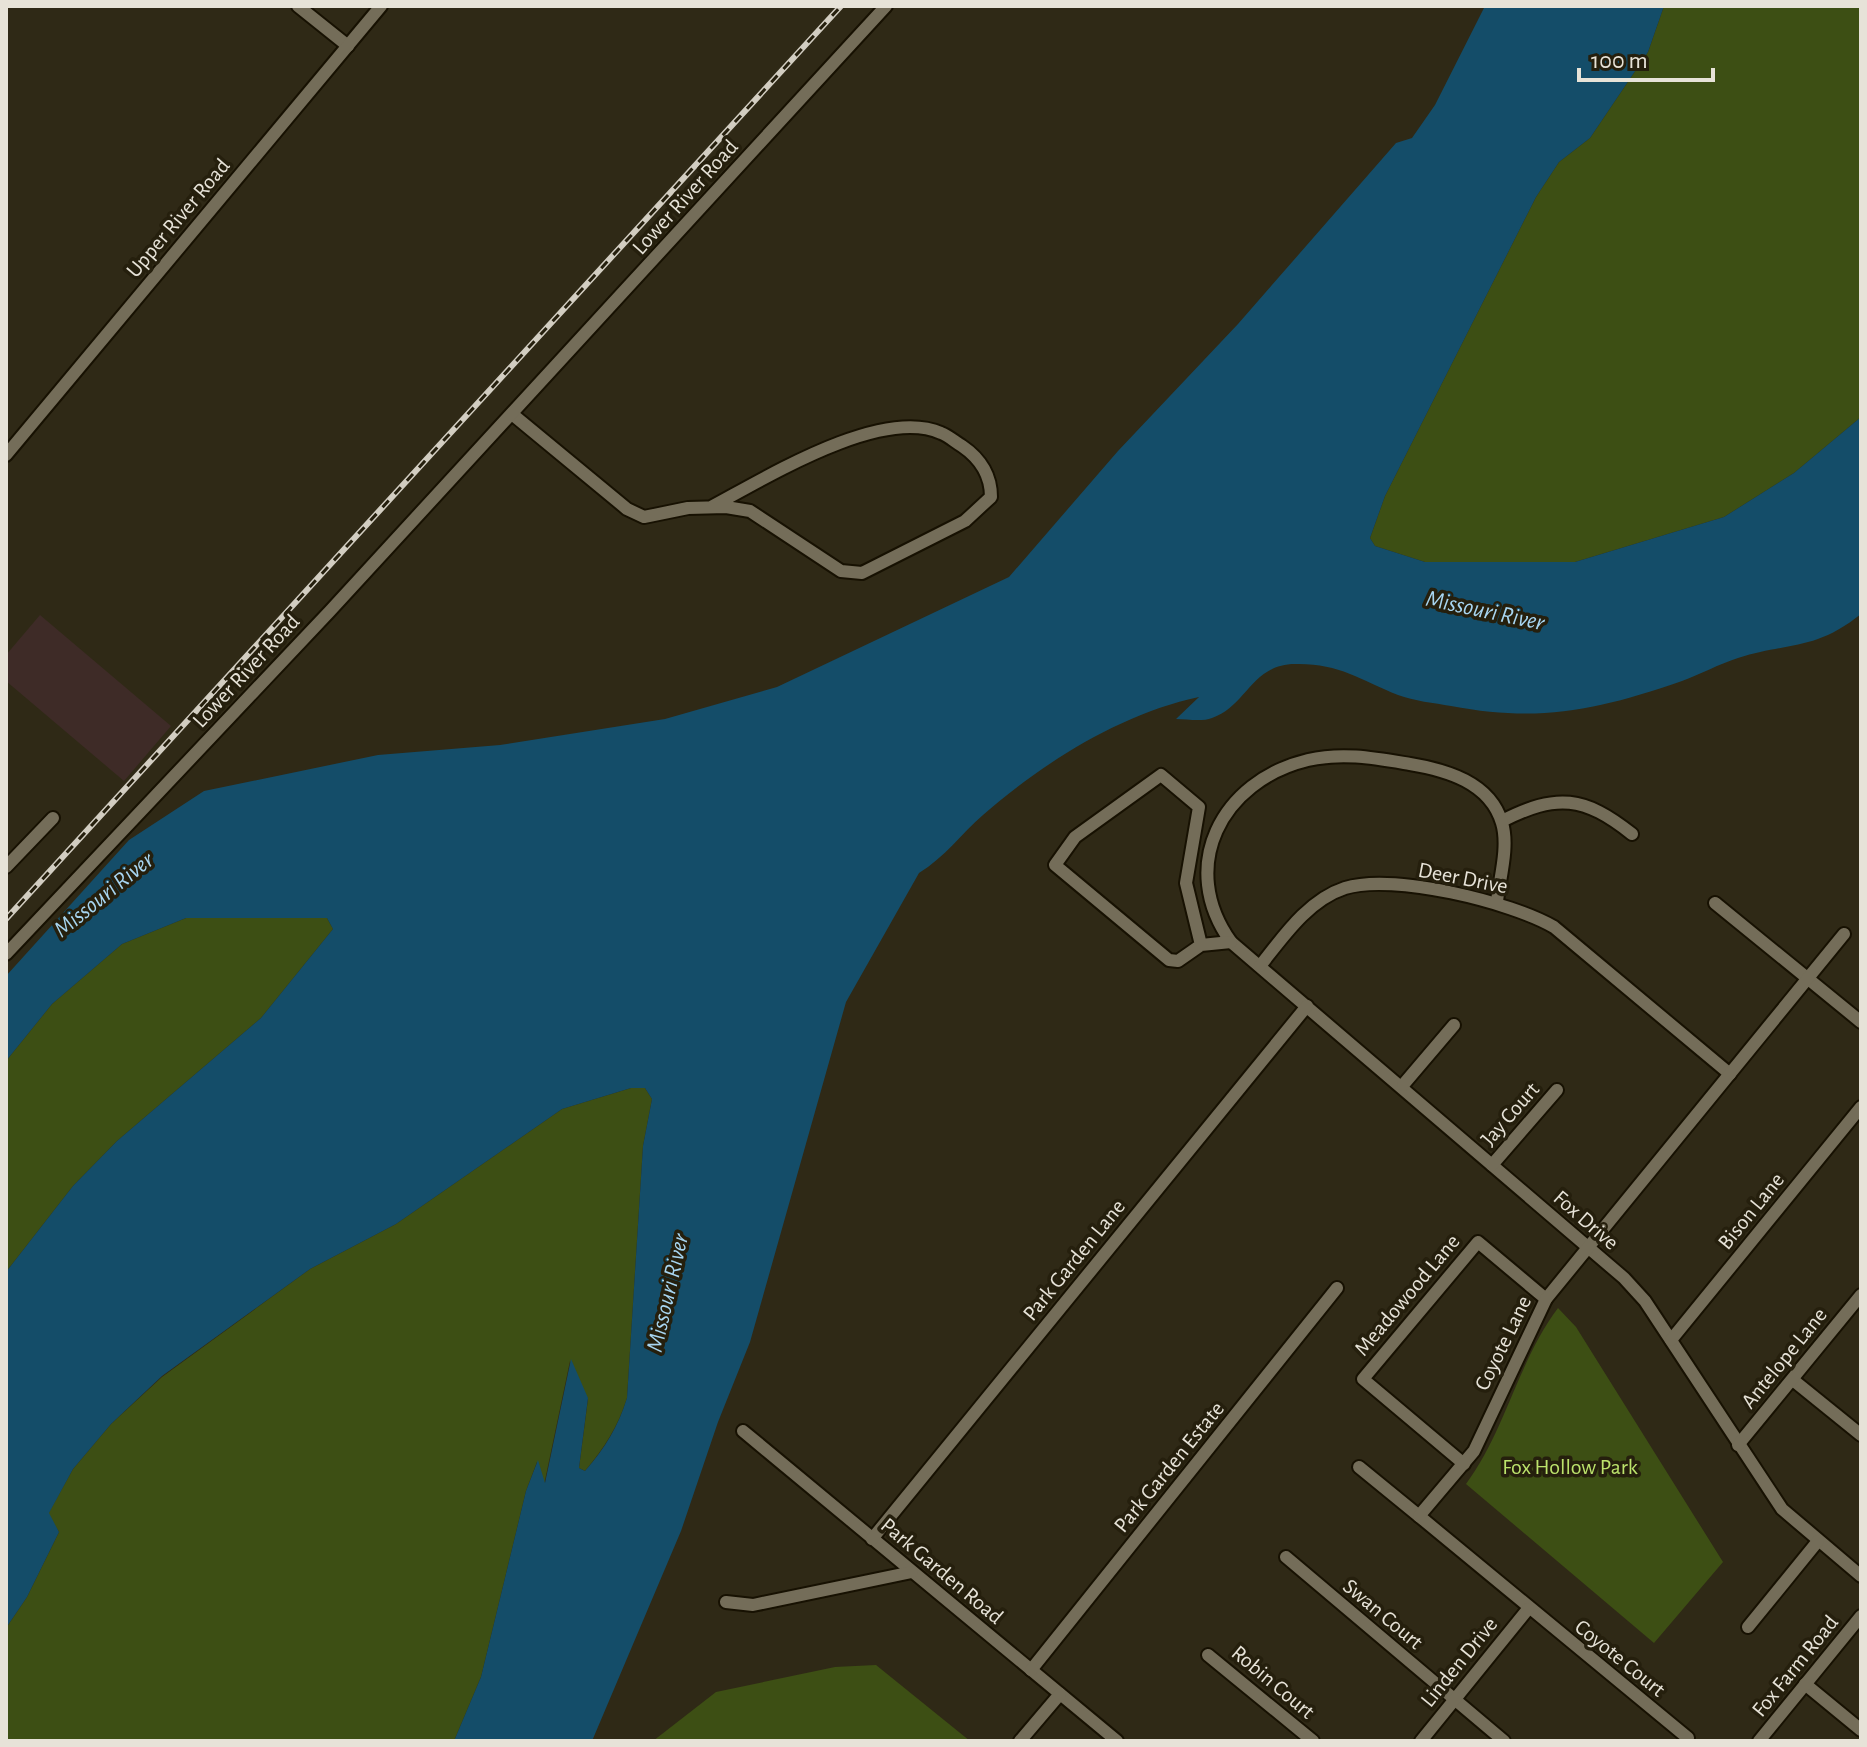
<svg xmlns="http://www.w3.org/2000/svg" width="1867" height="1747" viewBox="0 0 1867 1747" font-family="'Alegreya Sans',sans-serif">
<style>
.commercial{fill:#3e2b27}
.green{fill:#3d4f14}
.water{fill:#144d69}
.lines{fill:none;stroke-linecap:round;stroke-linejoin:round}
.minor-casing{stroke:#171102;stroke-width:16}
.minor{stroke:#746d59;stroke-width:12}
.rail-casing{stroke:#d2cdc1;stroke-width:6}
.rail{stroke:#251f0d;stroke-width:3;stroke-dasharray:9;stroke-linecap:butt}
.labels{text-anchor:middle;dominant-baseline:central;stroke-width:7;stroke-linejoin:round;paint-order:stroke}
.street-label{font-size:22px;fill:#e7e3d8;stroke:#251f0d}
.park-label{font-size:22px;fill:#bce36c;stroke:#251f0d}
.water-label{font-size:24px;font-style:italic;fill:#a7d5f0;stroke:#251f0d}
</style>
<rect width="100%" height="100%" fill="#2f2916"/>
<polygon class="commercial" points="40,615 171,726 124,781 6,681 6,655"/>
<g class="green">
<polygon points="1664,6 1861,6 1861,417 1794,473 1724,517 1575,562 1425,562 1375,546 1370,538 1385,496 1536,197 1559,162 1590,138 1648,52"/>
<polygon points="186,918 327,918 333,929 261,1018 117,1141 73,1186 6,1272 6,1061 52,1004 122,944"/>
<path d="M631 1088H645L652 1099 643 1146 627 1398C618 1427 604 1448 585 1471L579 1468 588 1399 570 1361 544 1485 537 1462 526 1491 481 1677 454 1741H6V1628L27 1597 59 1532 48 1514 73 1469 111 1424 162 1377 310 1269 396 1224 562 1109Z"/>
<path d="M1558 1308 1576 1327 1723 1562 1654 1643 1466 1484C1506 1430 1518 1361 1558 1308Z"/>
<polygon points="876,1665 970,1741 653,1741 716,1692 835,1667"/>
</g>
<path class="water" d="M1485 6H1664L1648 52 1590 138 1559 162 1536 197 1385 496 1370 538 1375 546 1425 562H1575L1724 517 1794 473 1861 417V614C1815 651 1788 642 1738 658 1719 664 1701 674 1682 681 1598 710 1540 723 1451 706 1434 703 1414 701 1398 695 1359 679 1338 663 1295 664 1252 664 1246 707 1212 718 1202 722 1187 719 1176 719L1199 697C1120 714 1044 762 983 815 961 834 945 857 919 873L846 1002 750 1342 718 1422 681 1531 592 1741H454L481 1677 526 1491 538 1460 545 1483 571 1359 588 1398 579 1468 585 1471C605 1448 618 1427 627 1398L643 1146 652 1099 645 1088H631L562 1109 396 1224 310 1269 162 1376 111 1424 73 1469 49 1513 59 1532 27 1597 6 1628V1272L73 1186 117 1141 261 1018 333 929 327 918H186L122 944 52 1004 6 1061V976L129 840 204 791 378 755 500 745 665 719 777 687 1009 577 1118 451 1238 324 1396 143 1412 138 1435 105Z"/>
<g class="lines">
<defs>
<g id="minor">
<polyline points="298,6 348,46"/>
<path d="M512 414 627 509 644 517 688 508 726 507 750 511 841 571 862 573 965 521 991 497C991 476 981 459 962 446 955 442 949 436 941 433 881 406 764 479 711 507"/>
<polyline points="6,455 381,6"/>
<path d="M1502 821C1557 793 1584 796 1632 834"/>
<polyline points="6,867 53,818"/>
<path d="M1497 901C1500 877 1509 846 1502 823 1490 782 1446 770 1410 764 1374 758 1343 752 1308 760 1221 781 1177 867 1231 942L1624 1278 1645 1301 1782 1509 1861 1576"/>
<polyline points="1715,903 1861,1022"/>
<polyline points="1201,945 1186,883 1199,807 1161,775 1075,837 1055,865 1169,960 1178,961 1201,945 1231,942"/>
<polyline points="6,954 330,611 886,6"/>
<path d="M1260 966C1283 937 1308 900 1345 888 1393 873 1511 902 1554 927L1730 1074"/>
<polyline points="1403,1085 1454,1025"/>
<polyline points="1492,1165 1557,1090"/>
<polyline points="1671,1340 1861,1107"/>
<polyline points="1793,1380 1861,1435"/>
<polyline points="743,1431 1117,1741"/>
<polyline points="1738,1445 1861,1295"/>
<polyline points="1464,1464 1363,1379 1478,1242 1546,1299"/>
<polyline points="1359,1467 1419,1516"/>
<polyline points="872,1539 1307,1006"/>
<polyline points="1286,1557 1504,1741"/>
<polyline points="726,1602 753,1605 912,1572"/>
<polyline points="1748,1627 1818,1541"/>
<polyline points="1208,1655 1313,1741"/>
<polyline points="1031,1670 1337,1288"/>
<polyline points="1805,1684 1861,1730"/>
<polyline points="1688,1738 1419,1516 1474,1451 1546,1299 1844,934"/>
<polyline points="1020,1741 1060,1694"/>
<polyline points="1421,1741 1528,1609"/>
<polyline points="1759,1741 1861,1616"/>
</g>
</defs>
<use href="#minor" class="minor-casing"/>
<use href="#minor" class="minor"/>
<defs>
<polyline id="rail" points="6,919 841,6"/>
</defs>
<use href="#rail" class="rail-casing"/>
<use href="#rail" class="rail"/>
</g>
<g class="labels">
<g class="street-label">
<text transform="translate(685 197) rotate(-48)">Lower River Road</text>
<text transform="translate(178 218) rotate(-50)">Upper River Road</text>
<text transform="translate(246 671) rotate(-47)">Lower River Road</text>
<text transform="translate(1463 878) rotate(11)">Deer Drive</text>
<text transform="translate(1510 1114) rotate(-49)">Jay Court</text>
<text transform="translate(1751 1211) rotate(-51)">Bison Lane</text>
<text transform="translate(1586 1220) rotate(41)">Fox Drive</text>
<text transform="translate(1074 1260) rotate(-51)">Park Garden Lane</text>
<text transform="translate(1407 1295) rotate(-50)">Meadowood Lane</text>
<text transform="translate(1503 1343) rotate(-64)">Coyote Lane</text>
<text transform="translate(1784 1358) rotate(-51)">Antelope Lane</text>
<text transform="translate(1169 1467) rotate(-51)">Park Garden Estate</text>
<text transform="translate(942 1571) rotate(40)">Park Garden Road</text>
<text transform="translate(1383 1614) rotate(40)">Swan Court</text>
<text transform="translate(1620 1658) rotate(39)">Coyote Court</text>
<text transform="translate(1459 1662) rotate(-51)">Linden Drive</text>
<text transform="translate(1795 1666) rotate(-51)">Fox Farm Road</text>
<text transform="translate(1273 1682) rotate(40)">Robin Court</text>
</g>
<g class="park-label">
<text x="1570" y="1467">Fox Hollow Park</text>
</g>
<g class="water-label">
<text transform="translate(1485 611) rotate(12)">Missouri River</text>
<text transform="translate(104 895) rotate(-39)">Missouri River</text>
<text transform="translate(668 1293) rotate(-77)">Missouri River</text>
</g>
</g>
<rect width="1867" height="1747" fill="none" stroke="#e7e3d8" stroke-width="16"/>
<path d="M1579 68v12h134v-12" fill="none" stroke="#e7e3d8" stroke-width="4"/>
<text x="1591" y="68" font-size="24" fill="#e7e3d8" stroke="#251f0d" stroke-width="6" paint-order="stroke">100 m</text>
</svg>
